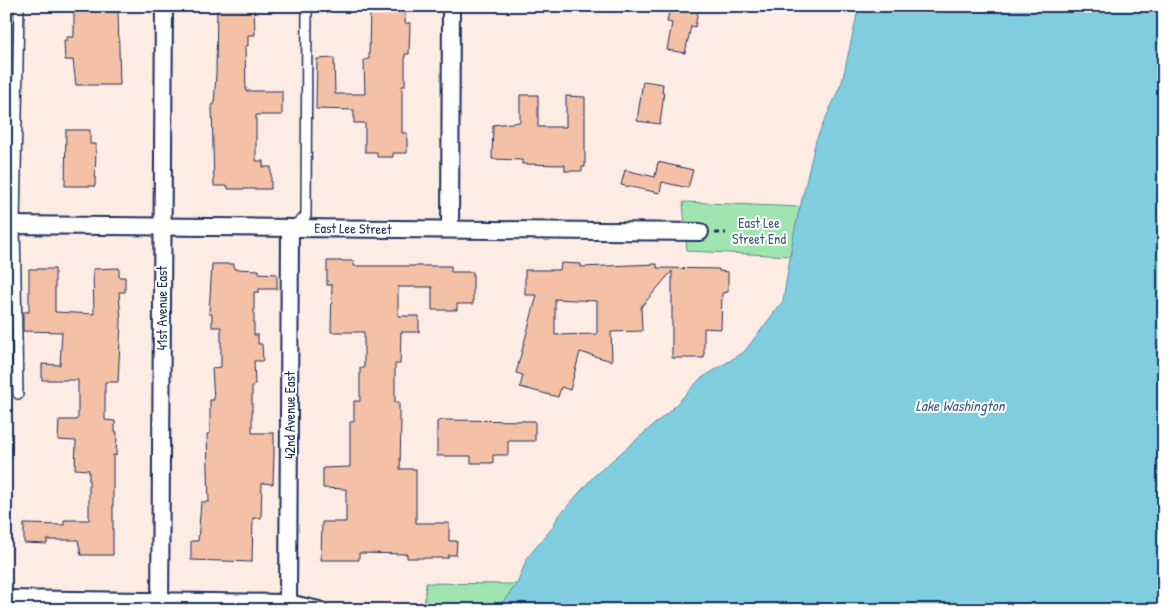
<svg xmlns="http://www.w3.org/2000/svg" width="1170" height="616" viewBox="0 0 1170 616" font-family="'Patrick Hand',sans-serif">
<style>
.green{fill:#a0e4b0;stroke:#5e8a87}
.water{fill:#81cde0;stroke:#588eac}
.building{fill:#f5c1a6;stroke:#1b2f5e;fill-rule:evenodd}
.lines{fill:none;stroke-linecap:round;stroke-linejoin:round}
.service-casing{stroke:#1b2f5e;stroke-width:12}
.minor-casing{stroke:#1b2f5e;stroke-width:20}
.path{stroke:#1b2f5e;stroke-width:3;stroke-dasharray:5 4;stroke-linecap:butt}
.service{stroke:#fff;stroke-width:9}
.minor{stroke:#fff;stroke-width:16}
.labels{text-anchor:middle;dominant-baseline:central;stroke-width:4;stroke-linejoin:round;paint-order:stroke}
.park-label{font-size:14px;fill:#3c5c72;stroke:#fff}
.street-label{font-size:14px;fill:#1b2f5e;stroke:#fff}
.water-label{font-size:15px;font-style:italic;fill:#3a5e85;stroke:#fff}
</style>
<rect width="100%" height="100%" fill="#fcece4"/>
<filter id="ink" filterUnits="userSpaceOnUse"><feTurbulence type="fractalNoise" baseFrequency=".02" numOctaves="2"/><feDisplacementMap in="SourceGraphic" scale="10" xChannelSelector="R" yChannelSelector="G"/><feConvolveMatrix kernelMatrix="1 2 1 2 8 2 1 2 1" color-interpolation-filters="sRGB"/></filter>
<g filter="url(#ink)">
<g class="green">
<polygon points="683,202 800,207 790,256 687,251"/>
<polygon points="426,583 508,584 517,584 496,610 424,610"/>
</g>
<polygon class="water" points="859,6 1164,6 1164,610 496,610 517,584 527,558 553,527 557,518 594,476 671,410 700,379 744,352 783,301 794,233 816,140 842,82"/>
<g class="building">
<polygon points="217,6 254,6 255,35 248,35 248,46 245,46 246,91 282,91 282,115 256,115 256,161 263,161 263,167 271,167 271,189 228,189 228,186 214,186 212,105 214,105 216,73"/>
<polygon points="370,6 405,6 405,23 410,23 409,54 405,54 405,86 402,86 402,133 407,133 407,153 393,153 393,157 377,157 377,152 365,152 365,123 354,123 354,110 316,109 317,59 334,58 335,94 365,94 364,60 369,59"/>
<polygon points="670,6 699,6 695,27 691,26 685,53 667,50 672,23 667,22"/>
<polygon points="74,9 118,12 120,85 76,85 73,60 65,60 64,40 67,40 67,37 74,37"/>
<polygon points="643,81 663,84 662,93 664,93 660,124 637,121"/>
<polygon points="520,95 538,95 538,127 566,127 566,96 585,97 585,167 582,167 582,171 565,171 565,165 522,164 522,160 492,159 493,125 520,122"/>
<polygon points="66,130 90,130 90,144 96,144 95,186 65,186"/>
<polygon points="658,162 693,170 688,188 662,182 660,193 621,185 625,170 655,177"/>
<polygon points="327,261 354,261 354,266 451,266 451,272 473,272 473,304 457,304 457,310 432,310 432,287 398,287 398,316 419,316 419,332 401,332 400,364 395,364 395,402 399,402 399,421 401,421 400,469 416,469 416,523 449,523 449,541 457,541 456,555 448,555 448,558 407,558 407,554 359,553 359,560 321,560 322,522 346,522 346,489 323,488 323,468 350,467 350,422 354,422 354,401 360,401 360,368 364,368 364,332 331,332 332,285 327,285"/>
<path d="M561 263 581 264V267L657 264V268L719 269V271L728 272V292L722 293 721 329 704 328V358H672V271L641 307 642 331 611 332 612 361 580 352 570 390 561 387 558 397 520 387 523 375 516 373 537 295H525V270H560ZM555 299 597 301V334L555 335Z"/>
<polygon points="212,264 234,264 234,269 259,270 259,273 277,274 277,289 259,289 259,292 254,292 254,335 258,335 258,344 262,344 263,361 254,361 255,384 252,386 252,433 274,433 274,454 273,484 262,483 261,518 253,518 252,562 191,560 191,541 198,541 201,502 209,502 207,434 210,433 210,400 214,400 212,368 221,367 221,327 212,327 212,314 209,314"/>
<polygon points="119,268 119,277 125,277 125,292 119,292 121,322 118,382 105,382 105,420 115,421 115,432 117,432 116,456 113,455 113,555 81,555 78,540 47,540 47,544 24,543 24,524 64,525 64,520 89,520 89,470 75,469 76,441 58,440 59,420 76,420 78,418 78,380 42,380 42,364 60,365 62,332 23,331 23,312 29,312 29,269 55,269 55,312 94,314 93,269"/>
<polygon points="440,420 535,421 535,441 508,441 508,455 493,455 493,463 471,463 471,456 437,456 437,422"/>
</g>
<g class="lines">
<defs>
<g id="service">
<polyline points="293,226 306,216 307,6"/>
<polyline points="18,394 15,225 19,6"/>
</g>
<g id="minor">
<polyline points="6,225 700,232"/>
<polyline points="450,229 451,6"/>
<polyline points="6,599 288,603 319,610"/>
<polyline points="288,603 290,228"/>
<polyline points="160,610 164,6"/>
</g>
</defs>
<use href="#service" class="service-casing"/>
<use href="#minor" class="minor-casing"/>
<g class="path">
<polyline points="715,233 726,233"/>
<polyline points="469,610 488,607"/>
</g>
<use href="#service" class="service"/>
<use href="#minor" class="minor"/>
</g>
</g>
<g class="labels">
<g class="park-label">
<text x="759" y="222">East Lee<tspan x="759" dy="16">Street End</tspan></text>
</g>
<g class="street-label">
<text transform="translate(353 228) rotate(1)">East Lee Street</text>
<text transform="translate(161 308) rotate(-90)">41st Avenue East</text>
<text transform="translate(289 415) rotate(-90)">42nd Avenue East</text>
</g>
<g class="water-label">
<text x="960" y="405">Lake Washington</text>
</g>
</g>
<rect width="1170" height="616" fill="none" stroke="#fff" stroke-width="25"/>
<rect x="12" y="12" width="1145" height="591" fill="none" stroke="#1b2f5e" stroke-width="2" filter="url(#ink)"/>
</svg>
